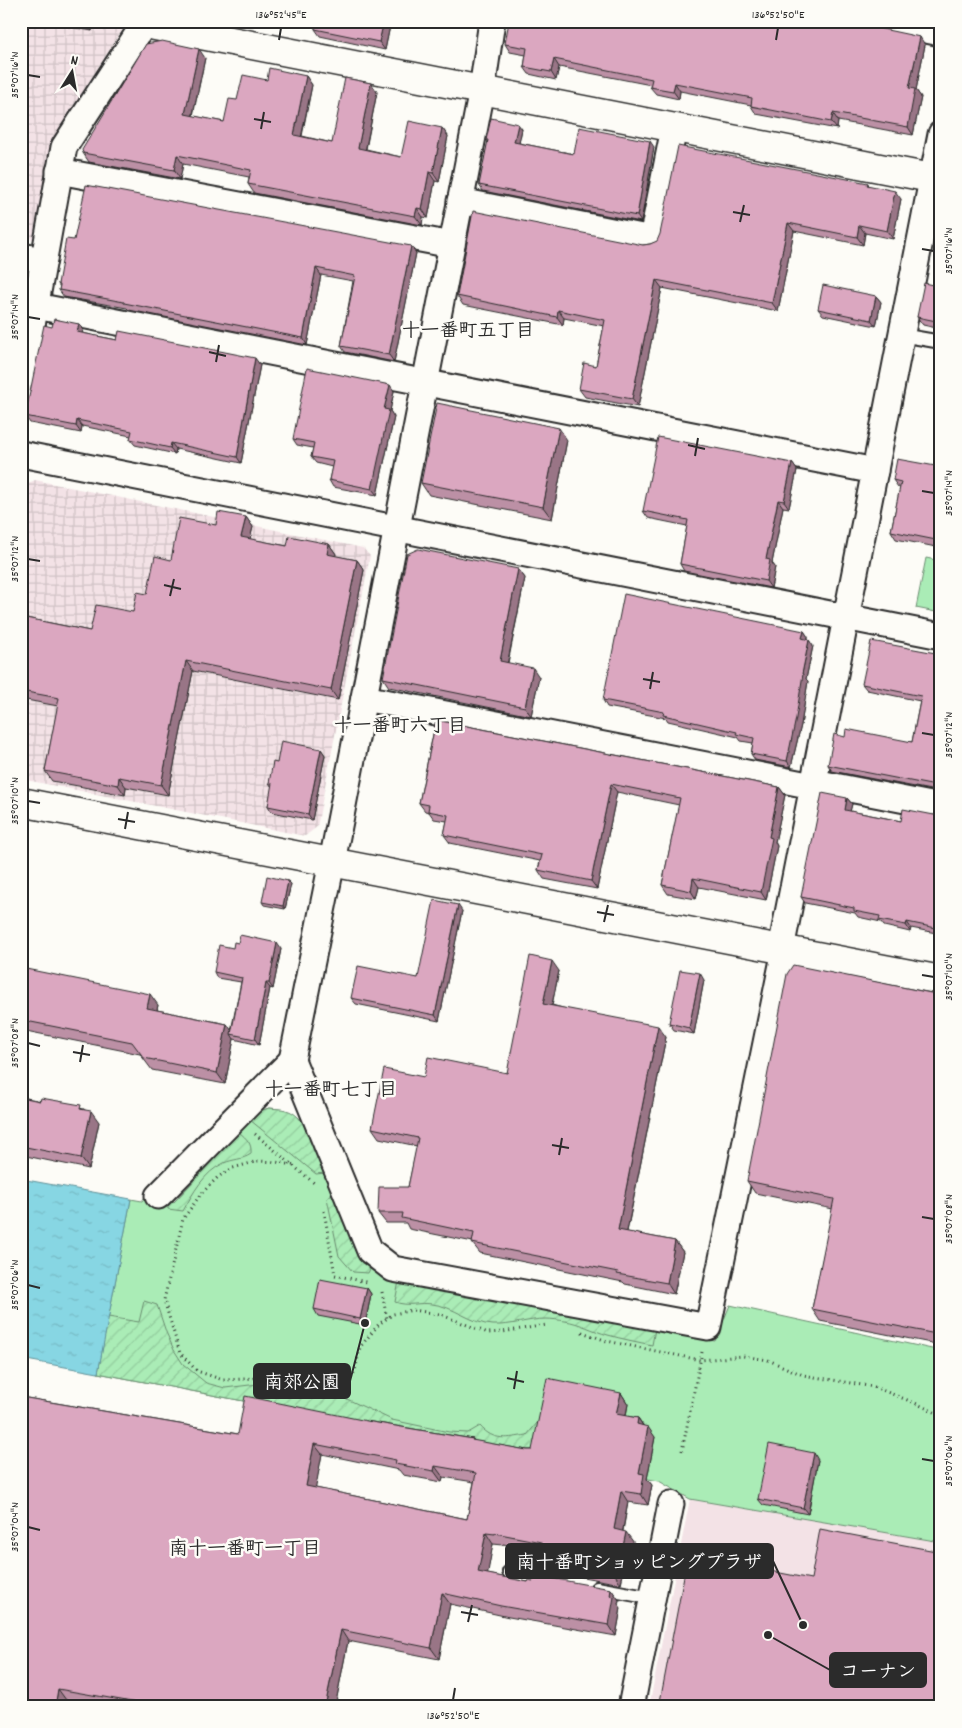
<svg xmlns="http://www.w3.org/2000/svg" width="962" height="1728" viewBox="0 0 962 1728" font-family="Dekko,'Klee One',sans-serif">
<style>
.built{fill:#f3e2e6}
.industrial{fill:url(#industrial-grid)}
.park{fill:#aaecb6;stroke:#6a8c70}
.garden{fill:url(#garden-furrows);stroke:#6a8c70}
.water{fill:url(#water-ripples);stroke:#629299}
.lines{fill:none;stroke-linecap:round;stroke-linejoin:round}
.lane-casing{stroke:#2b2b2b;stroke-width:16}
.street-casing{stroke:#2b2b2b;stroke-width:29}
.secondary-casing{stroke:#2b2b2b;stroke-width:31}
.path{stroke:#2b2b2b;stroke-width:3;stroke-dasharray:1 4;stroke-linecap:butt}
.lane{stroke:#fdfcf7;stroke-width:12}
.street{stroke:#fdfcf7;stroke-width:25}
.secondary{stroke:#fdfcf7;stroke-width:28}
.wall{fill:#bc90a5;stroke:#2b2b2b;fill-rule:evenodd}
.shaded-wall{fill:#997586;stroke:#2b2b2b}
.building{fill:#dba7c0;stroke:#2b2b2b;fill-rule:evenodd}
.ticks{fill:none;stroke:#2b2b2b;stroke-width:2}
.labels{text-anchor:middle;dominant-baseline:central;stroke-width:5;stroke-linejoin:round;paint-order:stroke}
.neighbourhood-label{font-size:19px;font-weight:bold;fill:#2b2b2b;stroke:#fdfcf7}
.leader{fill:none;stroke:#2b2b2b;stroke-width:2}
.callout-dot{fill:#2b2b2b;stroke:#fdfcf7;stroke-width:2}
.callout{fill:#2b2b2b;stroke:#2b2b2b;stroke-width:2}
.callout-label{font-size:19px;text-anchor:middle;font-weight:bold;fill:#fff}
.neatline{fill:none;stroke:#2b2b2b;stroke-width:2}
.ticks-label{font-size:12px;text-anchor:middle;fill:#2b2b2b}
</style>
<defs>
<pattern id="industrial-grid" width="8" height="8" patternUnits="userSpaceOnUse" patternTransform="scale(1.25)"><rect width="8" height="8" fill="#f3e2e6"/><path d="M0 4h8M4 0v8" fill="none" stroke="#d0c2c5"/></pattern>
<pattern id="garden-furrows" width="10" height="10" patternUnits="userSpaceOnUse" patternTransform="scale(1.25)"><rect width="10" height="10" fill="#aaecb6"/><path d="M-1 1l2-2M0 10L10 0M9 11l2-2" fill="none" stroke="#92cb9d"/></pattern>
<pattern id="water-ripples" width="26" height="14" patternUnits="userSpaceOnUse" patternTransform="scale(1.25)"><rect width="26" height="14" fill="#87d6e3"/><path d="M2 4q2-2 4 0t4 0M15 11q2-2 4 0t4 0" fill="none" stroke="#75b8c3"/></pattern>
</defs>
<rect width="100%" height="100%" fill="#fdfcf7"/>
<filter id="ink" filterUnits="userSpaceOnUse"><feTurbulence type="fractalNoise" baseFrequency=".02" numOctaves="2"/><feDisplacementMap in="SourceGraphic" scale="10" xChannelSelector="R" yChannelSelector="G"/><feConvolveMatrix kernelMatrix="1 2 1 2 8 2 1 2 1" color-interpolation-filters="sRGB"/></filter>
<g filter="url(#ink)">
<polygon class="built" points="690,1499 941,1542 941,1707 649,1707"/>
<g class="industrial">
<polygon points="21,21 128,21 51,141 34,239 21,237"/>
<polygon points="35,480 363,548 370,556 317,827 305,836 21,779 21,487"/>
</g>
<g class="park">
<polygon points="926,558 941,561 941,613 916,608"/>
<path d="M269 1108C283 1109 291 1112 302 1120L361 1256 370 1269 392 1279 715 1341 730 1305 941 1351V1542L690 1499 659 1481 98 1373 131 1199 142 1201 145 1197 174 1202 257 1112Z"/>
</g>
<g class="garden">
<path d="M269 1108C277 1109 285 1108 293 1113 308 1122 317 1156 325 1173L316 1174 250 1120 257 1112Z"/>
<path d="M239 1132C247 1139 252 1143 251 1154 242 1160 233 1159 224 1163 204 1172 193 1193 183 1211L168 1209 167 1201 174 1202Z"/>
<polygon points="333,1193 361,1256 370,1269 368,1273 353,1272 339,1256 327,1198"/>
<path d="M399 1281 655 1329 652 1345C638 1342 622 1339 608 1335 593 1331 580 1323 565 1321 559 1320 552 1319 546 1319 528 1319 511 1326 493 1325 471 1324 454 1306 432 1304 418 1302 409 1307 395 1302Z"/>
<path d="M144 1301 157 1305 166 1332 174 1350 183 1364 206 1383 225 1388 291 1380 319 1386 392 1420 449 1432 468 1433 480 1426C494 1442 508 1438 527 1435L548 1410 539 1458 98 1373 108 1317 139 1322Z"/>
</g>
<polygon class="water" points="21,1179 131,1199 98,1373 21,1359"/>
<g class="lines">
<defs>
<g id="lane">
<polyline points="901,335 941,342"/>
<polyline points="509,1572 551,1580"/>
<polyline points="597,1588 652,1598"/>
</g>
<g id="street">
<polyline points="492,21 482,90 332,862 292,1060 370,1251 393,1269 708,1327 785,950"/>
<polyline points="881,21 941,33"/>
<polyline points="59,171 452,245"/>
<polyline points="460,201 652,239 674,128"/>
<polyline points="21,256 44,260"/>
<polyline points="36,306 875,471"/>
<polyline points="21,387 64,147 146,21"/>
<polyline points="21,454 941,636"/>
<polyline points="364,698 813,786"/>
<polyline points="814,782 941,807"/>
<polyline points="781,949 941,134"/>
<polyline points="158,1196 292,1060"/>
<polyline points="631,1707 671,1504"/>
</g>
<g id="secondary">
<polyline points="145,24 941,180"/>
<polyline points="21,802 941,980"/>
</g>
</defs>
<use href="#lane" class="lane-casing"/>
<use href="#street" class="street-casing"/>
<use href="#secondary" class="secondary-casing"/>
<g class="path">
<polyline points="255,1134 314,1183"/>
<polyline points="293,1165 276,1162 258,1161 233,1168 218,1177 201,1194 183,1219 164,1300 180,1353 197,1371 223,1380 245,1379 280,1374 310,1376 346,1387 355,1371 360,1347 379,1324 393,1314 413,1310 439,1314 488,1333 502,1332 547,1325"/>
<polyline points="324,1211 335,1275 366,1282"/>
<polyline points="382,1292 387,1319"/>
<polyline points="582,1332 607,1341 700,1360 743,1356 768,1360 803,1375 874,1387 915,1403 941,1415"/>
<polyline points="682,1451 702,1352"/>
</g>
<use href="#lane" class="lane"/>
<use href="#street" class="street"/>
<use href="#secondary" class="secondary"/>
</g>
<g class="wall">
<polygon points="37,21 93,21 92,31"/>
<polygon points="316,21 391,21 385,50 320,36 315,29"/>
<polygon points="873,27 925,45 916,90 921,97 913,135 838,121 837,129 756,114 751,106 751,105 680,91 679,99 656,94 650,87 651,85 559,67 556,80 529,74 524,67 526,55 510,52 505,44"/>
<polygon points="205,58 193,116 224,122 237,100 267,80 306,76 312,85 302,136 332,143 371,83 377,92 366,149 401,157 442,128 448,136 439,182 435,181 428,218 423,217 422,225 254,193 248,184 249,177 183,164 180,179 89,162 83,153"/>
<polygon points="522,129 519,143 574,154 654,147 641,222 483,191 479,185 488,142 486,140"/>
<polygon points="868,183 869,186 901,199 893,239 865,233 863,245 794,231 778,311 662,288 638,407 585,397 579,389 596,366 604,326 564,318 563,325 463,305 457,296 643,245 650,244"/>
<polygon points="74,240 411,246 416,253 394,362 345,352 341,346 353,281 321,275 307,345 129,310 127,308 64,297 59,290 60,287 58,284"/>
<polygon points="941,265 941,329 923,325 917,317 937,286"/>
<polygon points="876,296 881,302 876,326 823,315 818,309"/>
<polygon points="79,324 83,330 82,333 117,340 260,365 241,463 176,449 175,454 135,445 130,439 131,436 82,426 81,433 30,423 25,416 52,327"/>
<polygon points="394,391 390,411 394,417 377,495 333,487 329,480 332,467 316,463 311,457 313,448 297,445 293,439"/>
<polygon points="567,440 552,519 429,495 421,483"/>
<polygon points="792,463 797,470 789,508 783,507 772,563 775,567 771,588 684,571 680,564 687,526 648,518 643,511"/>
<polygon points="941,467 941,548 896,539 891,531 900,488 898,487 893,480"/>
<polygon points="246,517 253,527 250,539 287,546 329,544 336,554 335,556 357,560 364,570 338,700 193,671 168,795 126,787 125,795 52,781 45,771 58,706 21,699 21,617 90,631 133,612 147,594 171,560 216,525"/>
<polygon points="518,569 525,578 508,663 539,677 531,716 389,687 383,678"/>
<polygon points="804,631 808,637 808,639 813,646 806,679 808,681 801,725 791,767 755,760 751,754 753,743 741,741 738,737 668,721 666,718 607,707 603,700"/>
<polygon points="941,654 941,792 832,771 828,765 845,737 912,742 920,701 867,690 862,684"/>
<polygon points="436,720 779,787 785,795 775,842 777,846 766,900 699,887 696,899 668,894 662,885 679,805 617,792 597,889 544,879 538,870 540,861 450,843 444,835 447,821 434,819 429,812 425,811 419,803"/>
<polygon points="321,749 325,755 312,820 272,812 268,806 272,787 269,783 277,763"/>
<polygon points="847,798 852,804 850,811 901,821 934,815 941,814 941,934 911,928 910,932 884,926 881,922 858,917 855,913 805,903 801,897"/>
<polygon points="288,881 291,884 285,909 264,905 262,902"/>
<polygon points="462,911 439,1021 356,1004 351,998 418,978"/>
<polygon points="233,948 281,949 273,989 270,988 259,1045 234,1039 225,1084 152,1070 140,1054 21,1030 21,968 158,1005 157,1010 227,1024 231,1031 241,982 217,978 214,972"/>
<polygon points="559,971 552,1005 666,1037 627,1232 675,1241 683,1252 674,1294 625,1284 623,1282 480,1253 472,1243 473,1242 409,1229 406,1223 386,1223 378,1213 408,1187 417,1146 379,1138 372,1128 424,1077 507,1073"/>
<polygon points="704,980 694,1034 674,1030 669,1023"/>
<polygon points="941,995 941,1345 820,1321 812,1309 833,1209 755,1193 747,1181"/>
<polygon points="21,1097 84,1109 99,1122 89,1169 21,1155"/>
<polygon points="367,1288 371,1294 365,1325 318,1316 314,1309"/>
<path d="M621 1393 628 1404 626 1416 638 1418 643 1425 655 1437 647 1479 652 1485 648 1505 628 1502 623 1531 634 1543 630 1562 625 1561 621 1584 545 1570 537 1559 539 1551 503 1544V1545L493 1544 487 1574 528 1582 611 1589 619 1600 618 1604 621 1608 616 1636 509 1617 450 1604 439 1659 348 1641 335 1707H104L66 1700 65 1707H21V1397L238 1434 372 1422 473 1439 474 1441 527 1450H532ZM322 1454 399 1470 403 1475 442 1482 443 1477 474 1482 467 1519 315 1488Z"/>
<polygon points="818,1460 808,1514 763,1505 758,1499"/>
</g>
<g class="shaded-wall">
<polygon points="85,21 93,21 92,31"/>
<polygon points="384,21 391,21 385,50 379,42"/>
<polygon points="920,37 925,45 916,90 921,97 913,135 908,127 909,88"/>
<polygon points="199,49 205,58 191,123 185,114"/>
<polygon points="554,59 559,67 556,80 551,72"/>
<polygon points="306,76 312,85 300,143 294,135"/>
<polygon points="371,83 377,92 364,157 358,148"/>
<polygon points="675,83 680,91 679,99 673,91"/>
<polygon points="833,113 838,121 837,129 831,122"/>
<polygon points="518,124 522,129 518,148 514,142"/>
<polygon points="442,128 448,136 439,182 433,173"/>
<polygon points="650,141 654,147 641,222 637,216"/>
<polygon points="177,155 183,164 180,179 174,170"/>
<polygon points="429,172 435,181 428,218 422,209"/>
<polygon points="895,191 901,199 893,239 887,231"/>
<polygon points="417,208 423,217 422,225 415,216"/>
<polygon points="788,223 794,231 778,311 772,303"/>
<polygon points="859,225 865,233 863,245 857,237"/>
<polygon points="411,246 416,253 394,362 389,355"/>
<polygon points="316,268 321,275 307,345 303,338"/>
<polygon points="656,280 662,288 638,407 632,399"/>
<polygon points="876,296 881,302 876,326 871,320"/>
<polygon points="558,310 564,318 563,325 557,317"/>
<polygon points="79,324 83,330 81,338 77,332"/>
<polygon points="255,358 260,365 241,463 237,457"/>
<polygon points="390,385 394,391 390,411 394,417 377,495 372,489 384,409"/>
<polygon points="77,420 82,426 81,433 76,426"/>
<polygon points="559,428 567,440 552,519 543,507"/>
<polygon points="171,443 176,449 175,454 170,448"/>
<polygon points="792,463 797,470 789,508 784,501"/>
<polygon points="778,500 783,507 772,563 775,567 771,588 766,581 766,559"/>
<polygon points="246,517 253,527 248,547 241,537"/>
<polygon points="329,544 336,554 333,564 327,554"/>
<polygon points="357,560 364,570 338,700 331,690"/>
<polygon points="518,569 525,578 506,670 500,661"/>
<polygon points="804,631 808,637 807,645 802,638"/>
<polygon points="809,640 813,646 806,679 808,681 801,725 791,767 787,761 802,674"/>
<polygon points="186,661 193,671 168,795 161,785"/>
<polygon points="533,668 539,677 531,716 525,707"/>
<polygon points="321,749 325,755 312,820 308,814"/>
<polygon points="119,777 126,787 125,795 118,785"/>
<polygon points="611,784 617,792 597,889 591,881"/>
<polygon points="779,787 785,795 775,842 777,846 766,900 761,892 769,837"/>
<polygon points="847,798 852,804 849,816 845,810"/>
<polygon points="693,878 699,887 696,899 691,891"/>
<polygon points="288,881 291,884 285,909 283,906"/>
<polygon points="458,905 462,911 439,1021 435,1015"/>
<polygon points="907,922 911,928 910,932 906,925"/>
<polygon points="277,943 281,949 273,989 269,983"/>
<polygon points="552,961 559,971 550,1014 543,1004"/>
<polygon points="700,973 704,980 694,1034 689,1028"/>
<polygon points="266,983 270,988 259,1045 255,1039"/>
<polygon points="150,994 158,1005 155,1020 147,1008"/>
<polygon points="941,1012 941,1035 937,1030"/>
<polygon points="227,1024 234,1034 231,1034 234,1039 225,1084 217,1073"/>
<polygon points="658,1026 666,1037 625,1241 618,1230"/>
<polygon points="91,1111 99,1122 89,1169 81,1158"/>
<polygon points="675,1241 683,1252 674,1294 667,1283"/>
<polygon points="367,1288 371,1294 365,1325 360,1319"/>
<polygon points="621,1393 628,1404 624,1425 616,1414"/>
<polygon points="638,1418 645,1429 637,1424"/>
<polygon points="648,1427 655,1437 647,1479 652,1485 648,1505 641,1494 639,1473"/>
<polygon points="314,1444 322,1454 314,1497 306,1486"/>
<polygon points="814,1453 818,1460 808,1514 803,1508"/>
<polygon points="435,1466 443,1477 442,1482 434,1471"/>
<polygon points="621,1491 628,1502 621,1540 614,1529"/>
<polygon points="626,1532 634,1543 630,1562 622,1551"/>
<polygon points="486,1533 493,1544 486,1583 478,1572"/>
<polygon points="618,1550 625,1561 621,1584 614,1573"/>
<polygon points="611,1589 619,1600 618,1604 621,1608 616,1636 609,1625 610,1596"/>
<polygon points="442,1593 450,1604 439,1659 431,1648"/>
<polygon points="341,1630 348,1641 335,1707 325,1707"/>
<polygon points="58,1689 66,1700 65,1707 55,1707"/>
</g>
<g class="building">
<polygon points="316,21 384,21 379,42 315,29"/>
<polygon points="509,21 864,22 873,27 920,37 909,88 915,89 908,127 833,113 831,122 751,106 752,98 675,83 673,91 650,87 652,79 554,59 551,72 524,67 527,48 505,44"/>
<polygon points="162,41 199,49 185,114 224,122 229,99 237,100 243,75 267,80 269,68 306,76 294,135 332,143 345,78 371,83 358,148 401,157 409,121 442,128 433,173 429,172 422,209 417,208 415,216 248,184 251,170 177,155 174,170 83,153 82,150 146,44"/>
<polygon points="491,118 518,124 514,142 574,154 579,127 650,141 637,216 479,185 488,140 486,140"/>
<polygon points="678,146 868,183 867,185 895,191 887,231 859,225 857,237 788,223 772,303 656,280 632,399 579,389 584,363 596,366 605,320 558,310 557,317 457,296 473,211 643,245 650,244 657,241 660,234"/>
<polygon points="86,185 411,246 389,355 341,346 355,276 316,268 303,338 124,303 124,302 59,290 60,285 58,284 66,239 74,240"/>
<polygon points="941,265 941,322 917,317 924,283 937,286"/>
<polygon points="823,285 876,296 871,320 818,309"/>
<polygon points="54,319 79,324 77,332 117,340 119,331 255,358 237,457 171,443 170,448 130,439 132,431 77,420 76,426 25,416 44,325 52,327"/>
<polygon points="307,368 390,385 384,409 389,410 372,489 329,480 333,461 311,457 314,443 293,439"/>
<polygon points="437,403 559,428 543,507 421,483"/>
<polygon points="658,437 792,463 784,501 778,500 766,559 770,560 766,581 680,564 688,520 643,511"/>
<polygon points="897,459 941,467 941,541 891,531 901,482 893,480"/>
<polygon points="218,512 246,517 241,537 287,546 289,536 329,544 327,554 357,560 331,690 186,661 161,785 119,777 118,785 45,771 59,698 21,691 21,617 90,631 96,605 133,612 137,592 147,594 155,556 171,560 179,518 216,525"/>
<polygon points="418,549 518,569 500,661 533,668 525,707 383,678 407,554"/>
<polygon points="624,594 804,631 802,638 809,640 802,674 803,674 796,718 787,761 751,754 754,738 736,734 737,732 663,715 664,712 603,700"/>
<polygon points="871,641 941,654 941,787 828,765 834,734 845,737 846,729 912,742 921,696 862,684"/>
<polygon points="436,720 779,787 769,837 772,838 761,892 693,878 691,891 662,885 680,798 611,784 591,881 538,870 542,855 444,835 448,815 428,811 429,805 419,803"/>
<polygon points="281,741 321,749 308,814 268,806 272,783 269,783 273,762 277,763"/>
<polygon points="822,793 847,798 845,810 901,821 903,809 934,815 941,814 941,929 907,922 906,925 879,920 880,916 854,911 854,908 801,897"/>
<polygon points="267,876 288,881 283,906 262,902"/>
<polygon points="434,900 458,905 435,1015 351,998 358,966 418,978"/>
<polygon points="240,935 277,943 269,983 266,983 255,1039 231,1034 242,978 214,972 219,945 233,948 234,942 238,943"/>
<polygon points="530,956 552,961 543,1004 658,1026 618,1230 675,1241 667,1283 617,1274 618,1272 472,1243 474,1233 402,1218 403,1213 378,1213 379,1187 408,1187 418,1138 372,1128 384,1069 424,1077 428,1057 507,1073"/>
<polygon points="793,965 941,995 941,1012 937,1030 941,1030 941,1335 812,1309 834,1199 747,1181 787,974"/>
<polygon points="21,968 150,994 147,1008 227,1024 217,1073 144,1058 132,1042 21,1020"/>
<polygon points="680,970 700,973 689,1028 669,1023"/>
<polygon points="21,1097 40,1101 41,1098 81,1105 80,1109 91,1111 81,1158 21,1146"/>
<polygon points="320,1279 367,1288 360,1319 314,1309"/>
<path d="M547 1378 621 1393 616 1414 638 1418 637 1424 648 1427 639 1473 644 1474 641 1494 621 1491 614 1529 626 1532 622 1551 618 1550 614 1573 537 1559 541 1542 495 1533V1534L486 1533 478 1572 528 1582 529 1580 533 1581 534 1575 611 1589 610 1596 614 1597 609 1625 501 1606 442 1593 431 1648 341 1630 325 1707H161L58 1689 55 1707H41L21 1703V1397L238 1434 245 1396 372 1422 473 1439 472 1440 527 1450H532ZM314 1444 396 1460 395 1464 434 1471 435 1466 476 1473 467 1519 306 1486Z"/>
<polygon points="769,1444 814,1453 803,1508 758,1499"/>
<polygon points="820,1529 941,1552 941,1707 659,1707 688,1555 811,1579"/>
</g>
</g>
<path class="ticks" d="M279 40 281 28M776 40 778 28M28 75 40 77M254 119 271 122M261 129 264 112M733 212 750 215M740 222 744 205M922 249 934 251M28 317 40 319M209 352 226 356M216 362 219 345M688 445 705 449M695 456 698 438M922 491 934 493M28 559 40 561M164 585 181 589M170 596 174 579M643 679 660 682M650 689 653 672M922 733 934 735M28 801 40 803M118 819 135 822M125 829 128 812M597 912 614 915M604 922 608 905M922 975 934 977M28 1043 40 1046M73 1052 90 1055M80 1062 83 1045M552 1145 569 1148M559 1155 562 1138M922 1217 934 1219M28 1285 40 1288M507 1378 524 1382M514 1389 517 1371M922 1459 934 1461M28 1527 40 1530M461 1612 478 1615M468 1622 472 1605M453 1700 455 1688"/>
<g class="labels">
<g class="neighbourhood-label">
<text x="468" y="332">十一番町五丁目</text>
<text x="400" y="727">十一番町六丁目</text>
<text x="331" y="1091">十一番町七丁目</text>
<text x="245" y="1550">南十一番町一丁目</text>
</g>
</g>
<path class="leader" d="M365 1323L350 1381M803 1625L773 1561M768 1635L830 1670"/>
<g class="callout-dot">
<circle cx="365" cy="1323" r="5"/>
<circle cx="803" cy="1625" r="5"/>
<circle cx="768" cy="1635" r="5"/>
</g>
<g class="callout">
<rect x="254" y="1364" width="96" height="34" rx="5"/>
<rect x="506" y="1544" width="267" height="34" rx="5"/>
<rect x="830" y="1653" width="96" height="34" rx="5"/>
</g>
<g class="callout-label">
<text x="302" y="1388">南郊公園</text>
<text x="639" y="1568">南十番町ショッピングプラザ</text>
<text x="878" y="1677">コーナン</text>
</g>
<rect width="962" height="1728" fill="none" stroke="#fdfcf7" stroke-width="55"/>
<g transform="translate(72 72) rotate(11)" stroke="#fdfcf7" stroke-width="4" paint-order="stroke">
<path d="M0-4L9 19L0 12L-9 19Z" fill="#2b2b2b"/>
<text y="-8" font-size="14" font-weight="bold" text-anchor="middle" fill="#2b2b2b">N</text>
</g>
<rect x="28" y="28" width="906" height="1672" class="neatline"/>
<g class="ticks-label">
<text x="281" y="18">136°52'45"E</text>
<text x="778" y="18">136°52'50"E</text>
<text transform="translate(14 75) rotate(-90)" y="4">35°07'16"N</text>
<text transform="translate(948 251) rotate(-90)" y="4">35°07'16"N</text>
<text transform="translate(14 317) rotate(-90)" y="4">35°07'14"N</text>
<text transform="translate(948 493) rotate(-90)" y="4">35°07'14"N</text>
<text transform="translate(14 559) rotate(-90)" y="4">35°07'12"N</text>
<text transform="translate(948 735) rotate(-90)" y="4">35°07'12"N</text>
<text transform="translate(14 801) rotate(-90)" y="4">35°07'10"N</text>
<text transform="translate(948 977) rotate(-90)" y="4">35°07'10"N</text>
<text transform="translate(14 1043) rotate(-90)" y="4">35°07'08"N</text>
<text transform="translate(948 1219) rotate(-90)" y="4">35°07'08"N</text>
<text transform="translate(14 1285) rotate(-90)" y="4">35°07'06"N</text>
<text transform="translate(948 1461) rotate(-90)" y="4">35°07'06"N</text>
<text transform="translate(14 1527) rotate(-90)" y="4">35°07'04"N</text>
<text x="453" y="1719">136°52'50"E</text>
</g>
</svg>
